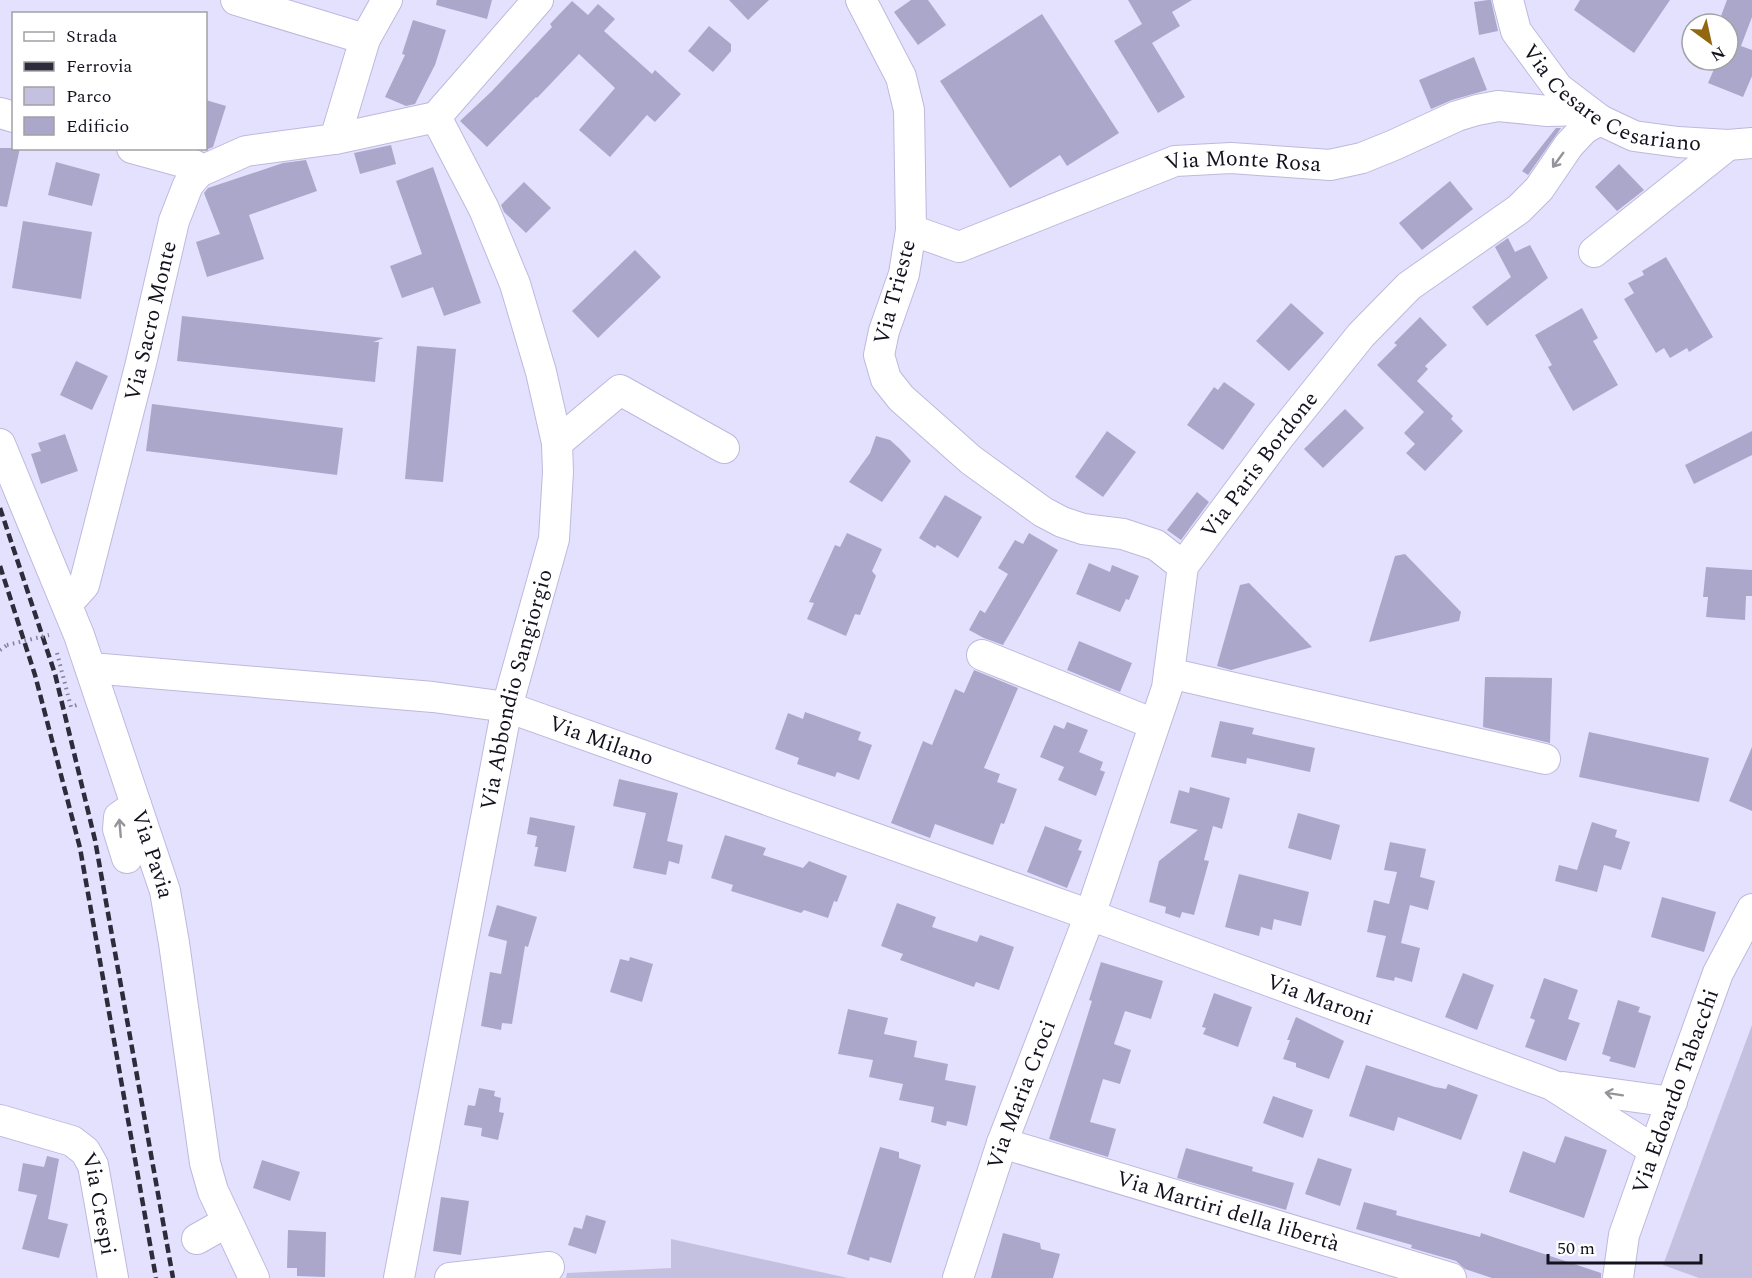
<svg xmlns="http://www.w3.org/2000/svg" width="1752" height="1278" viewBox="0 0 1752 1278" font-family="Spectral,serif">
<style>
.green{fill:#c4c1e0}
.building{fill:#aba7ca}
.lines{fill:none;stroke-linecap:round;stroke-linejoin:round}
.minor-casing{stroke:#bdb9dc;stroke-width:32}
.path{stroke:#838197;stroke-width:4;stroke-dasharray:1.5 4.5;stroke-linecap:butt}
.minor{stroke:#fff;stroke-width:30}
.rail{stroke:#2e2c3b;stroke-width:4.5;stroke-dasharray:9 4.5;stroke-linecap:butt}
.path-bridge{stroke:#838197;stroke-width:4;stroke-dasharray:1.5 4.5;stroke-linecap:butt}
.oneway{stroke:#95949a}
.labels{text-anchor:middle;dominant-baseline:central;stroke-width:4.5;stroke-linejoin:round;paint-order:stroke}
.street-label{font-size:22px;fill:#14121f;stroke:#fff}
</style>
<rect width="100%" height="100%" fill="#e4e1ff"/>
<g class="green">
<polygon points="1752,1025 1752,1278 1699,1278 1663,1265"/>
<polygon points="671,1239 848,1278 566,1278 567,1273 671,1268"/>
</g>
<g class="building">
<polygon points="437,0 492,0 487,19 436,5"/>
<polygon points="729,0 769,0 748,20"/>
<polygon points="911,0 928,0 946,25 918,45 894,12"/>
<polygon points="1128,0 1192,0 1172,12 1180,26 1152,43 1185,97 1158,113 1114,41 1142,24"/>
<polygon points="1488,0 1491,0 1498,31 1479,35 1474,2"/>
<polygon points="1580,0 1670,0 1634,53 1574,10"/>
<polygon points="1727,0 1752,0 1752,17 1741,46 1752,50 1752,76 1743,97 1708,83 1718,60 1728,60 1728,24 1718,24"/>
<polygon points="572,1 588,15 598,4 615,19 604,31 652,74 655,70 681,94 655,122 647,115 610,157 579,130 615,88 579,54 537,98 536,97 487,147 460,121 492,91 552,27 550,24"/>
<polygon points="1042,14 1119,133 1067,166 1060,155 1010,188 940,81"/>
<polygon points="413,20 446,30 435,65 415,104 406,106 385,97 405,55 402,54"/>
<polygon points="709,26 731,44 731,51 713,72 688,51"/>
<polygon points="1474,57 1487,90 1452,100 1431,109 1419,80"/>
<polygon points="206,100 226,106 213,147 206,150"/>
<polygon points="1556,128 1561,128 1528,175 1522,171"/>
<polygon points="391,145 396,164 360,174 354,153"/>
<polygon points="0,148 20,148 7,207 0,206"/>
<polygon points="306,160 317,191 249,215 264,259 207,277 196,242 220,234 204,193 208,188 283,163"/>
<polygon points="56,162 100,174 92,206 48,195"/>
<polygon points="1619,164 1644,190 1617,211 1595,187"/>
<polygon points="433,167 481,303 444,316 433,287 402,298 390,266 422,254 396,181"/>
<polygon points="1450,181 1473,209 1422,250 1399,223"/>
<polygon points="524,182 551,208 526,233 504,212 501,205"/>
<polygon points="23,221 92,232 81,299 12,288"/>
<polygon points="1508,238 1515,252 1530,245 1548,278 1487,326 1472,307 1511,277 1495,247"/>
<polygon points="635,250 661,277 598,338 572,311"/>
<polygon points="1666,257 1713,337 1689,352 1687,348 1670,358 1664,348 1656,353 1624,299 1634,293 1628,283 1644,275 1642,271"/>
<polygon points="1291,303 1324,333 1289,371 1256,341"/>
<polygon points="1582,308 1598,338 1593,341 1618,385 1573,411 1548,367 1552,365 1535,335"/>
<polygon points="182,316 384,338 373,342 379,342 375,382 177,361"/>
<polygon points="1420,317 1447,345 1425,366 1428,369 1417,381 1453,416 1451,419 1463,431 1425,471 1406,453 1415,444 1404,433 1424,412 1377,365 1397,345 1394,343"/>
<polygon points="417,346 456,349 443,482 405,479"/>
<polygon points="76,361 108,376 92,410 60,395"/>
<polygon points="1224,382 1255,404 1223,450 1187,425 1214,387 1218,390"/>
<polygon points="152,404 343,428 337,475 146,451"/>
<polygon points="1345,409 1364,428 1323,468 1304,449"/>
<polygon points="1107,431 1136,452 1103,497 1075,477"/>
<polygon points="1752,431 1752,455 1694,484 1685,465"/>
<polygon points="65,434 78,471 41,484 31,454 41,451 38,443"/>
<polygon points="876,436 890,440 900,449 911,461 882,502 849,482 870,453"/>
<polygon points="1197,492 1209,502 1181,540 1167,530"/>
<polygon points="945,495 982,517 958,558 937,545 935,548 919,538"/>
<polygon points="847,533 882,549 872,571 876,576 860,615 855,614 846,636 807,619 814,603 809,602 835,545 840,547"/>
<polygon points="1029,533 1058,550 1003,645 984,638 969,630 980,610 985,613 1008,574 998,568 1015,540 1023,544"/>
<polygon points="1405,554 1461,612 1459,621 1369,642 1395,556"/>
<polygon points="1089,563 1110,572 1112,565 1139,576 1129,600 1126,599 1120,612 1076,594"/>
<polygon points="1706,567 1752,570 1752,596 1746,596 1745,620 1706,617 1708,597 1703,597"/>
<polygon points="1249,583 1312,647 1231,670 1217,666 1240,585"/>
<polygon points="1079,641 1132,663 1120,692 1067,670"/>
<polygon points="974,670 1018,688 984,768 1000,774 997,782 1017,789 1004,824 1001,823 993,845 935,824 930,838 891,823 923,741 932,745 955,689 964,693"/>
<polygon points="1485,677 1552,678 1550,743 1483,727"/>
<polygon points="805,712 861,732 858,740 872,745 859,780 837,772 835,777 797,764 799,758 775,749 788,713 803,719"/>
<polygon points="1220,721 1254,728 1252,734 1315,748 1310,772 1247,758 1246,764 1211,757"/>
<polygon points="1067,722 1088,730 1079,752 1103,762 1100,770 1105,772 1096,796 1058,780 1064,767 1040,757 1054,725 1064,729"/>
<polygon points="1589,732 1709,758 1699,802 1579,777"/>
<polygon points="1752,747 1752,811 1729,801"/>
<polygon points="619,779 678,793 667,841 683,845 679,864 669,861 666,875 633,868 646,813 613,806"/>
<polygon points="1190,787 1230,798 1222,829 1213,826 1204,860 1209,861 1194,915 1182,912 1180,918 1165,913 1166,907 1149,902 1159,861 1198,830 1170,823 1179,790 1189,793"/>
<polygon points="1298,813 1340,825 1331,860 1288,848"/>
<polygon points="530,817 575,826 566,872 534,866 538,847 535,847 537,836 527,834"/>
<polygon points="1592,822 1617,830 1615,837 1630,842 1621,870 1604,865 1597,892 1555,881 1559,865 1577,870"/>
<polygon points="1045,826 1082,840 1078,850 1082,851 1067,888 1027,872"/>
<polygon points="725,835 766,848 763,855 803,868 809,861 847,876 837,902 834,901 828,918 804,910 801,913 731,891 733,885 711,878"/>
<polygon points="1390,842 1426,849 1420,877 1435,881 1428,910 1410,905 1401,943 1420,948 1412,982 1395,977 1394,981 1376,977 1386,936 1367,932 1374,900 1389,904 1397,872 1384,870"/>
<polygon points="1239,874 1309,892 1301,926 1274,919 1272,930 1261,927 1259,936 1225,927"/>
<polygon points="1662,897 1716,912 1704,952 1651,937"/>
<polygon points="897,903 936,917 932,927 977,942 980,935 1014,947 999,990 976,982 974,987 900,960 903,954 881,946"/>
<polygon points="497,905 537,917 528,947 525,946 512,1024 502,1023 501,1030 481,1026 490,972 501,974 507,941 488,936"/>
<polygon points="630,957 653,964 642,1002 610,992 620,959 629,961"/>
<polygon points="1101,962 1163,981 1151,1019 1125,1011 1114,1044 1131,1050 1120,1084 1103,1079 1090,1122 1116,1129 1108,1157 1049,1139 1092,1001 1089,1000"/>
<polygon points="1463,973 1494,985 1477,1030 1445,1017"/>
<polygon points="1544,978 1578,990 1568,1019 1580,1023 1566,1061 1525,1047 1535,1020 1530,1018"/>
<polygon points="1214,993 1252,1007 1238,1047 1203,1034 1206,1028 1202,1027"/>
<polygon points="1618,1000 1640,1007 1638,1012 1651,1016 1635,1068 1609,1061 1611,1057 1602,1054"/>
<polygon points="848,1009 888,1018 884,1034 917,1041 914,1057 948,1064 945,1080 976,1086 967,1126 947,1121 946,1126 931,1122 934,1107 899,1100 903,1084 869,1077 873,1060 838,1054"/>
<polygon points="1296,1017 1344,1041 1329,1079 1296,1067 1296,1063 1283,1059 1290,1040 1287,1040"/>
<polygon points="1366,1065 1435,1087 1446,1089 1448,1084 1478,1095 1461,1140 1398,1117 1394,1131 1349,1116"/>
<polygon points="479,1088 495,1091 494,1096 501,1098 499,1112 504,1113 498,1140 481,1136 482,1128 464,1125 468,1105 475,1106"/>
<polygon points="1273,1096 1313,1110 1303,1138 1263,1123"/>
<polygon points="1565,1136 1607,1150 1584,1218 1509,1192 1523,1151 1555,1163"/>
<polygon points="880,1147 899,1152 899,1158 921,1165 891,1263 870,1257 869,1261 847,1254"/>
<polygon points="1186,1148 1253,1167 1252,1171 1294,1183 1286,1210 1177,1178"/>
<polygon points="47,1156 59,1159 48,1219 68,1224 59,1258 22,1249 37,1195 18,1191 23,1163 44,1167"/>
<polygon points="1318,1158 1352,1169 1340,1206 1305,1194"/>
<polygon points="262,1160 300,1172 290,1201 253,1188"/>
<polygon points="441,1197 469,1201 461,1255 433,1251"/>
<polygon points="1364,1202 1397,1211 1396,1215 1480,1237 1481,1233 1601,1273 1601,1278 1492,1278 1465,1269 1456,1261 1411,1248 1412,1245 1356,1229"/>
<polygon points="586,1215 606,1221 596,1254 568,1245 574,1227 582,1229"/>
<polygon points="288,1230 326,1232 325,1277 297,1276 297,1268 287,1268"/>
<polygon points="1003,1233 1040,1243 1041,1249 1060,1254 1053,1278 991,1278"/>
</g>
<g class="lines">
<defs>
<g id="minor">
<polyline points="236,0 365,39"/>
<polyline points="861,0 901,77 909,110 911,230 904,274 884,331 879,355 886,379 901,398 971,460 1043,512 1062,522 1083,529 1123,534 1156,545 1183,566"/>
<path id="s1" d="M1508 0 1516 31 1558 88 1600 120 1634 136 1678 142 1728 145 1752 143"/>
<polyline points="0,113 14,117"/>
<polyline points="335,139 365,39 387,0"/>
<polyline points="132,148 194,165 199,172"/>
<path id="s2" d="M911 230 959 247 1175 161 1231 158 1330 165 1362 158 1394 145 1457 116 1477 110 1498 106 1548 111 1585 110"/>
<polyline points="1594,252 1728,145"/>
<polyline points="557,443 620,390 724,448"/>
<path id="s3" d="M0 444 79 635 165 891 174 943 205 1163 213 1191 254 1278"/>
<path id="s4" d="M67 604 84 585 141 363 174 221 188 185 199 172 246 151 335 139 436 117 538 0"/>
<polyline points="982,655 1154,724"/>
<path id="s5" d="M91 668 433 697 507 707 1090 915 1552 1085 1654 1150"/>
<polyline points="1169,673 1545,759"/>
<polyline points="127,858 118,829 119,817 136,805"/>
<polyline points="1563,1087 1672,1102"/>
<path id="s6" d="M0 1120 72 1141 85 1151 93 1165 113 1278"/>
<path id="s7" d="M1002 1143 1451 1278"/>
<polyline points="197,1239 227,1222"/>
<path id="s8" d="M399 1278 507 707 554 539 558 472 557 443 541 372 515 284 484 209 436 117"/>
<polyline points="450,1278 549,1267"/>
<path id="s9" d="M958 1278 1002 1143 1090 915 1167 688 1183 566 1279 437 1361 335 1409 286 1519 209 1539 189 1569 145 1584 129 1600 120"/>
<path id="s10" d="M1618 1278 1624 1235 1654 1150 1718 973 1752 909"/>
</g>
</defs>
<use href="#minor" class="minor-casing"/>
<g class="path">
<polyline points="0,650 7,645"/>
<polyline points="57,653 71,707 77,705"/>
</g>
<use href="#minor" class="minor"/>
<g class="rail">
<polyline points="0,508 55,674 95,840 173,1278"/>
<polyline points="0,566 35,675 80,848 156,1278"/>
</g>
<polyline class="path-bridge" points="7,645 49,635"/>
</g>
<defs><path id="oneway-shaft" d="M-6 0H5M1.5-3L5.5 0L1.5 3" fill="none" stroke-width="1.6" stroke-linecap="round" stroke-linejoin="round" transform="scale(1.5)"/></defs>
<g class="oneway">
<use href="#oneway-shaft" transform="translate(1558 160) rotate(126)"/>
<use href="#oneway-shaft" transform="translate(120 828) rotate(-95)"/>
<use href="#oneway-shaft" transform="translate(1614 1094) rotate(-171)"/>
</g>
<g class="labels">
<g class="street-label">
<text stroke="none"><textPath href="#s1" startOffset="156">Via Cesare Cesariano</textPath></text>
<text stroke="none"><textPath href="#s2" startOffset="352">Via Monte Rosa</textPath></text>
<text transform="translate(895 292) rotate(-75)">Via Trieste</text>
<text stroke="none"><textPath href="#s4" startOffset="298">Via Sacro Monte</textPath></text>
<text stroke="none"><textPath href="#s9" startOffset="876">Via Paris Bordone</textPath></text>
<text stroke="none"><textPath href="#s8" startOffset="600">Via Abbondio Sangiorgio</textPath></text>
<text stroke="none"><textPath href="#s5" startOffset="518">Via Milano</textPath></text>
<text stroke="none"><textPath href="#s3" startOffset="438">Via Pavia</textPath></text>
<text stroke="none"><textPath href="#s5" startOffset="1282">Via Maroni</textPath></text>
<text stroke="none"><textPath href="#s10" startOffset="196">Via Edoardo Tabacchi</textPath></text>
<text stroke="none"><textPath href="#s9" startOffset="194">Via Maria Croci</textPath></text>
<text stroke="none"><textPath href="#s6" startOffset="147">Via Crespi</textPath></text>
<text stroke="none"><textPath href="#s7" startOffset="236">Via Martiri della libertà</textPath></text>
</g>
</g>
<rect x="12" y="12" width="195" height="138" fill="#ffffff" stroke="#a1a0a5" stroke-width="1.5"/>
<rect x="24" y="32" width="30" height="9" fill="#ffffff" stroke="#a1a0a5" stroke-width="1.5"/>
<text x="66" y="42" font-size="18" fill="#14121f">Strada</text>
<rect x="24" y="62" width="30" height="9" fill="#2e2c3b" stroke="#a1a0a5" stroke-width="1.5"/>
<text x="66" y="72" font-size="18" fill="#14121f">Ferrovia</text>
<rect x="24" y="87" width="30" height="18" fill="#c4c1e0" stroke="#a1a0a5" stroke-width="1.5"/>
<text x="66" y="102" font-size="18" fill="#14121f">Parco</text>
<rect x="24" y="117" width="30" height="18" fill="#aba7ca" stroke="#a1a0a5" stroke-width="1.5"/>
<text x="66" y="132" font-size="18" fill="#14121f">Edificio</text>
<g transform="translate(1710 42) rotate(147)"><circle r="28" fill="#ffffff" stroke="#a1a0a5" stroke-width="1.5"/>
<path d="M0-4.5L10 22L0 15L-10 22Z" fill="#916810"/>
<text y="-9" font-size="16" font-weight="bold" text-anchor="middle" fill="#14121f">N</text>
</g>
<path d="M1548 1254v9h153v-9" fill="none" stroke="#14121f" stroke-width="3"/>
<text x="1557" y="1254" font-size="18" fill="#14121f" stroke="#ffffff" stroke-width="4.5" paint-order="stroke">50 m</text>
</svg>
